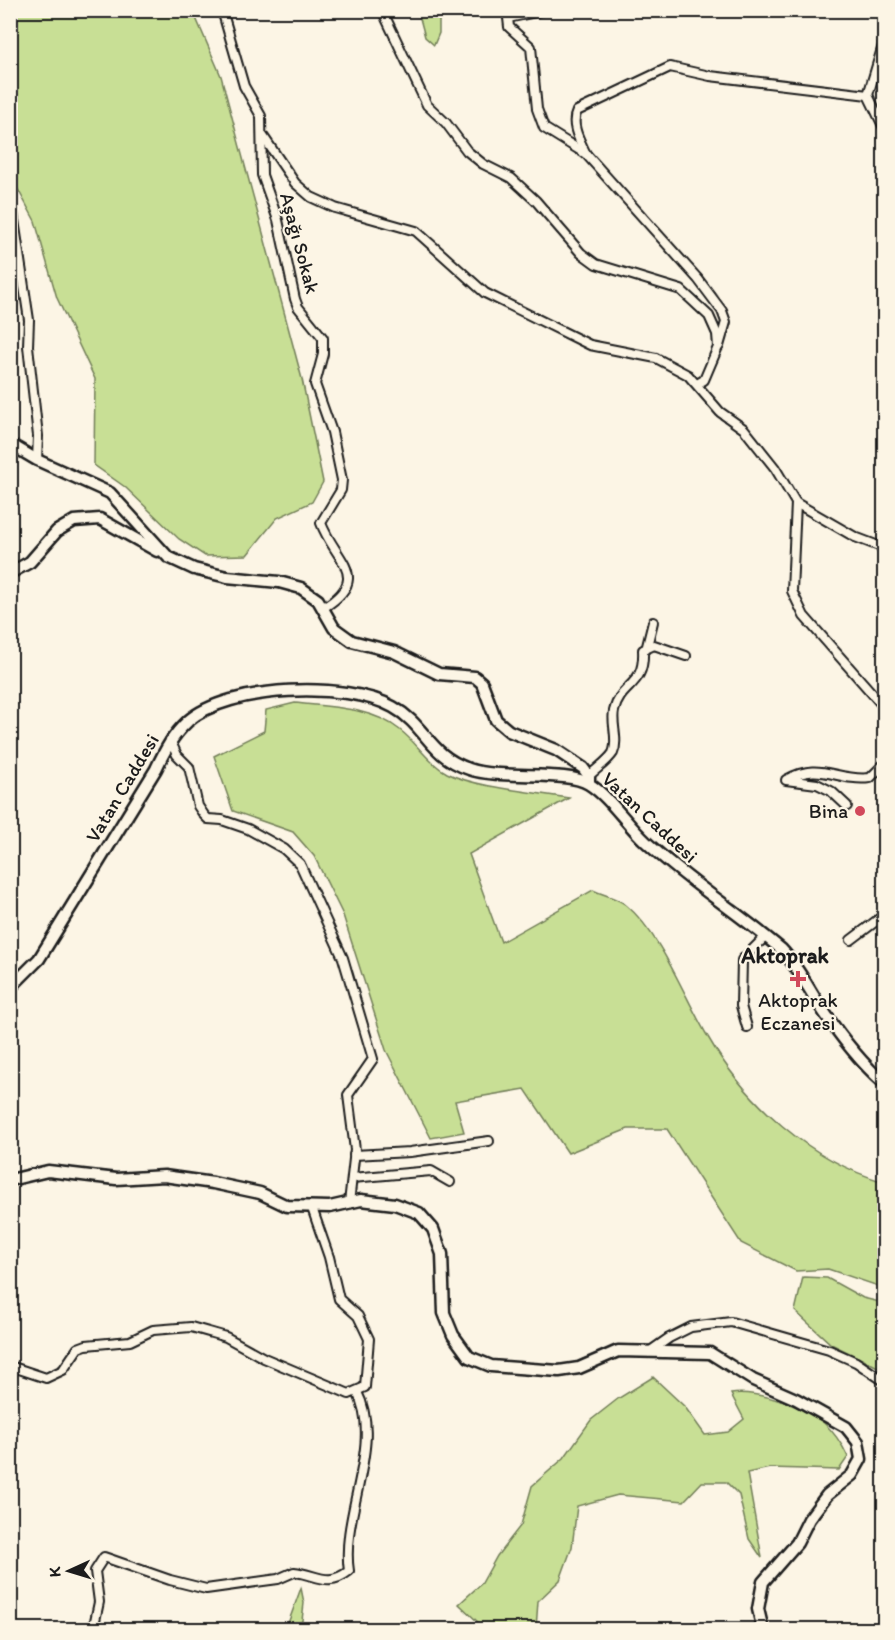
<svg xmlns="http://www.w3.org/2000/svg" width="895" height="1640" viewBox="0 0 895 1640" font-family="Itim,sans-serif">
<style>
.green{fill:#c8df95;stroke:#727e58;stroke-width:1.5}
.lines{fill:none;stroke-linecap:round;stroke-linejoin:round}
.street-casing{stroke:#1c1c1c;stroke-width:12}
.secondary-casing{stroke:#1c1c1c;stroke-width:15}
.street{stroke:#fcf5e5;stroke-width:8}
.secondary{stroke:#fcf5e5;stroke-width:10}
.poi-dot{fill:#d1495b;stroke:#fcf5e5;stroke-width:2}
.labels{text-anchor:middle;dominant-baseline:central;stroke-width:4.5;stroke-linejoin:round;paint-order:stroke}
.street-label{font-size:20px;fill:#1c1c1c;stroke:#fcf5e5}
.poi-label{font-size:20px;fill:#1c1c1c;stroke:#fcf5e5;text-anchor:end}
.quarter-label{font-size:22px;font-weight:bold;fill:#1c1c1c;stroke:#fcf5e5}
</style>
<rect width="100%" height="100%" fill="#fcf5e5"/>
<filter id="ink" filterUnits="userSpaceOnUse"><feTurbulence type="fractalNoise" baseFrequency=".0167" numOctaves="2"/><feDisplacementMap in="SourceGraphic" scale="12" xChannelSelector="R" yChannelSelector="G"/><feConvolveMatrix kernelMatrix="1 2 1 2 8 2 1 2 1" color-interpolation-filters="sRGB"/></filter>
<g filter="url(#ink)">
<g class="green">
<polygon points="11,10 193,11 221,76 302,379 323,482 312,502 277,518 247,555 205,556 179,539 125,487 94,465 95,379 57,298 35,221 14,182 11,182"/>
<polygon points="418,11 439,11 439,33 434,45 425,37"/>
<path d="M295 703C329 707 372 707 400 730 417 743 427 762 447 773 476 788 535 792 569 798L469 854 501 942 593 890C603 895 618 898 626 905 662 935 684 997 708 1037 746 1103 810 1160 884 1182V1284L881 1287 828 1269 796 1271 741 1243 667 1129H628L568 1153 525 1089 455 1101 464 1132 431 1138 386 1050 343 915 314 856 293 832 233 811 214 756 264 731 266 710Z"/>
<polygon points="803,1277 827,1278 863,1298 884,1303 884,1370 831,1344 795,1311"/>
<path d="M653 1377 685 1407 705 1435 728 1432 744 1419 731 1394C756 1390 804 1406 823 1422 834 1432 842 1444 848 1457L839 1470 770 1468 747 1473 762 1558 749 1539 739 1495 726 1482H702L684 1501 618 1495 577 1506 572 1547 560 1580 538 1601 536 1629H477L481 1625 459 1604 482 1583 497 1556 521 1525 532 1486 564 1458 591 1420 619 1398Z"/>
<polygon points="301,1588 304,1603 301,1629 286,1629"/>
</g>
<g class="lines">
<defs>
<g id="street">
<path d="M222 10 244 86 261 116 262 175 278 220 295 299 298 307 323 338V354L315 384 332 432 342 480 341 490 321 523C335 561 373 577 323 608"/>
<polyline points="382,10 427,105 446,123 467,151 483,164 511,178 536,201 581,253 596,264 681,290 709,316 717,334 718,347 704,380 697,384"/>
<polyline points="546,10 508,18 509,27 531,47 537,109 544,128 586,154 698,279 722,311 726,322 719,346"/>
<polyline points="868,95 884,128"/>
<polyline points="263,136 295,183 311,197 335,208 416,231 485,293 590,345 656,358 688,375 720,412 744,429 775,468 796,503 855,537 884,548"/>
<path d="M586 154C580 141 570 125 577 111L670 67 710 76 868 95 884 42"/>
<polyline points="11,200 29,320 28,346 38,436 37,460"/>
<polyline points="796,503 792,591 804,616 884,707"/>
<polyline points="647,646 653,622"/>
<polyline points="170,740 177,755 189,767 198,806 204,815 208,819 222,820 248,829 284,849 300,864 343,958 373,1059 348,1095 355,1150 349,1203"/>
<path d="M589 776C596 769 608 761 613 753 619 740 611 724 614 711 621 682 645 688 643 650L654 645 686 656"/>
<path d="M847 806 831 791 817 784 786 780C820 760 837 782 870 778L884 764"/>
<polyline points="851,940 884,915"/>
<polyline points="747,1027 741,1006 742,960 766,936"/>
<polyline points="354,1155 410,1152 489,1141"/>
<polyline points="352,1178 431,1171 450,1182"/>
<polyline points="649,1352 669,1338 691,1327 731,1322 829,1350 856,1362 884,1381"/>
<polyline points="10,1366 46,1378 63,1370 78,1348 86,1345 130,1341 153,1330 191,1327 226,1337 264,1358 349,1394 365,1387 369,1339 358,1316 339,1299 329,1257 312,1208"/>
<path d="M93 1630 99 1602 95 1571 104 1557 170 1580 206 1589 278 1579 294 1572C317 1574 327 1588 349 1571 340 1515 384 1444 357 1392"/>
</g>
<g id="secondary">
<polyline points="10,444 37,460 110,493 168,557 194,569 227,577 279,582 301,588 318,600 334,628 352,641 394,652 439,674 475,677 482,683 496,720 509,731 556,750 583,768 589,776 589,783"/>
<polyline points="10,573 30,562 57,531 74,521 100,519 157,551"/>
<path d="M10 988 39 959 156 769C165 750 173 735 188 721 229 685 347 681 393 707 426 725 428 755 469 769 500 780 568 770 589 784 611 798 627 825 646 842 688 881 737 912 781 949 797 966 806 984 818 1003 837 1032 858 1060 884 1083"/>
<polyline points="10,1180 48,1171 116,1179 164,1176 213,1183 260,1193 287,1206 330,1207 361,1200 395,1204 419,1213 433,1229 442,1254 444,1313 453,1335 469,1357 491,1366 559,1371 579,1368 618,1351 710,1353 753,1380 796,1399 846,1427 858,1442 861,1459 852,1475 827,1495 809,1519 797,1543 763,1582 758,1609 763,1630"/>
</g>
</defs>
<use href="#street" class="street-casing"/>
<use href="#secondary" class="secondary-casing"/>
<use href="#street" class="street"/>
<use href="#secondary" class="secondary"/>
</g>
</g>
<g class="poi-dot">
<circle cx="860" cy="811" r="6"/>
<path d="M795 970h6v6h6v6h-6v6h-6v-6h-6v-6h6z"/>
</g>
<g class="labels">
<g class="street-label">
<text transform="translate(300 243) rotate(75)">Aşağı Sokak</text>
<text transform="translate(122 788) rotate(-59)">Vatan Caddesi</text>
<text transform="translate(650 817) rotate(43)">Vatan Caddesi</text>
</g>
<g class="poi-label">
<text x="848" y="811">Bina</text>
<text x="798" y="1000" text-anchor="middle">Aktoprak<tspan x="798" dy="23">Eczanesi</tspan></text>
</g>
<g class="quarter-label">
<text x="785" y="955">Aktoprak</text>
</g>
</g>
<rect width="895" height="1640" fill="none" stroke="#fcf5e5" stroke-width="36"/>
<rect x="18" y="18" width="859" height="1604" fill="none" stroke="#1c1c1c" stroke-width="2" filter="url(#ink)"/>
<g transform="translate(69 1571) rotate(266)" stroke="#fcf5e5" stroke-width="4.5" paint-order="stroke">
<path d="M0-4.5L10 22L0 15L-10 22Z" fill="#1c1c1c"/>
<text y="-9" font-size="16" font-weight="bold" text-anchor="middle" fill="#1c1c1c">K</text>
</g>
</svg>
